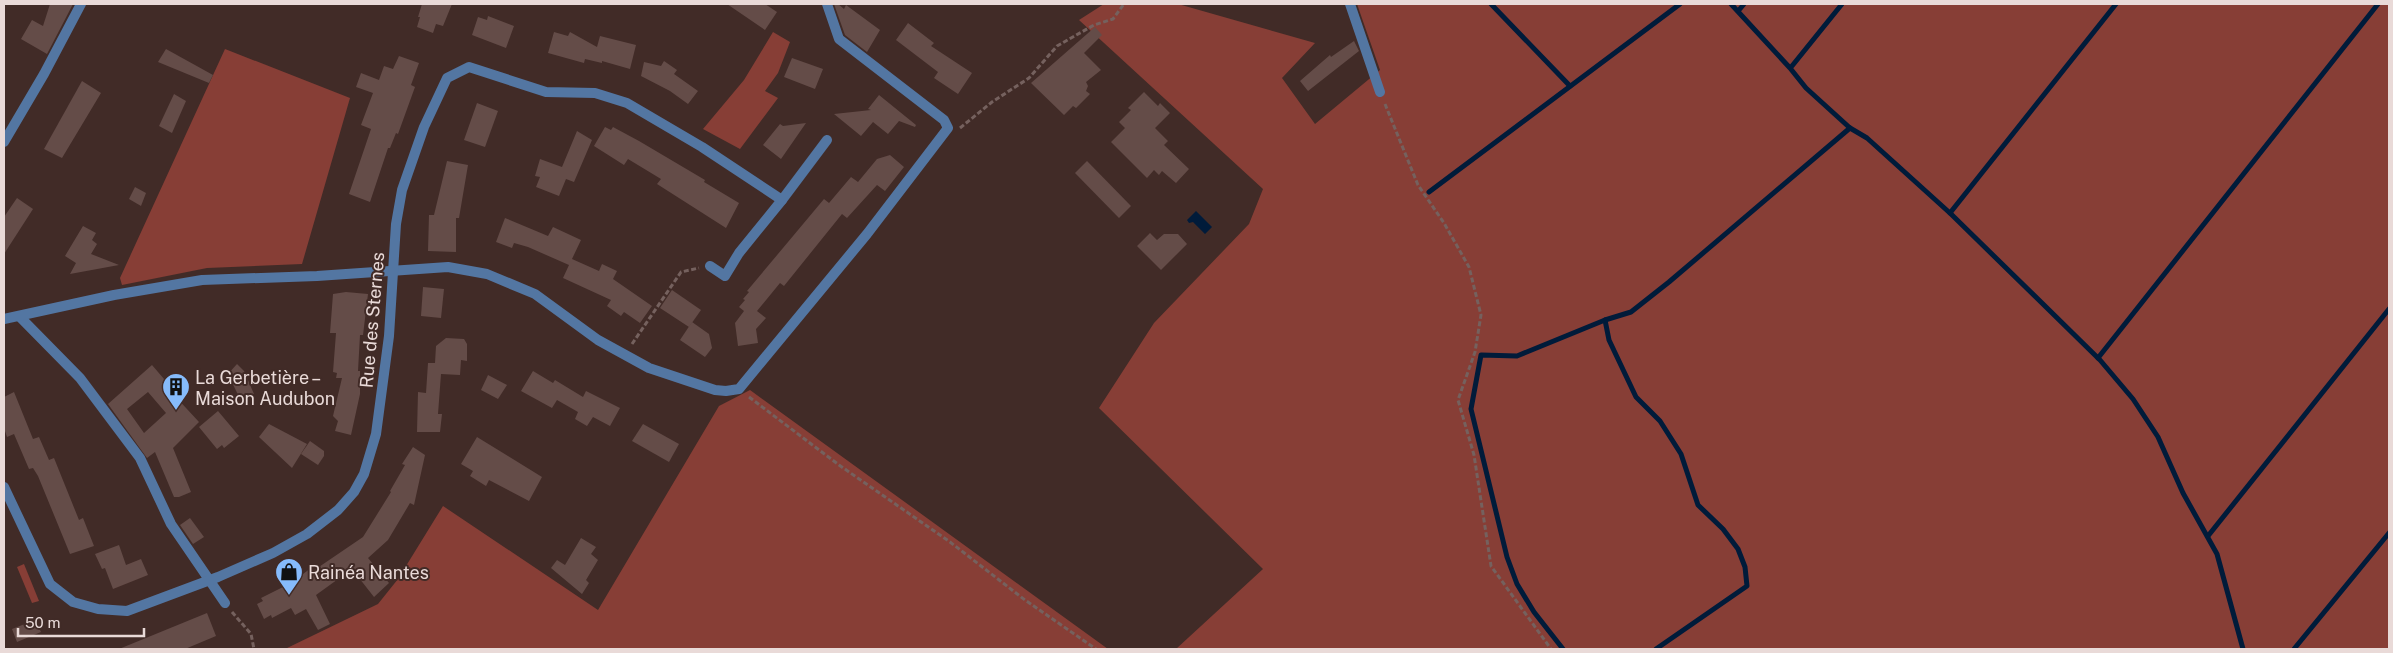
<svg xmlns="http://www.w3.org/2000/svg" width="2393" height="653" viewBox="0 0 2393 653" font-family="'Public Sans',sans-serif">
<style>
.green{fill:#873e36}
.water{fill:#001b3a}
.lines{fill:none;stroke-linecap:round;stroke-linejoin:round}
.stream{stroke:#001b3a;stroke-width:5}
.building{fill:#644c48;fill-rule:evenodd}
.path{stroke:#75615e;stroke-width:3;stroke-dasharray:5 2.5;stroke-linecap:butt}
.minor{stroke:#5376a2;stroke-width:10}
.labels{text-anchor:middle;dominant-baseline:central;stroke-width:4;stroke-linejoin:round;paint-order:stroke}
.street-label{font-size:18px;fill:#e9dad8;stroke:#412b27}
.poi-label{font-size:18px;fill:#e9dad8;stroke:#412b27;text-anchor:start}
</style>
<rect width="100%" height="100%" fill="#412b27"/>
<g class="green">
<polygon points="1104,4 1178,4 1315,43 1282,78 1315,124 1380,70 1357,4 2389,4 2389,649 1176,649 1263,569 1099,408 1154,323 1249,224 1263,189 1079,20"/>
<polygon points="773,32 790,42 778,73 765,91 778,98 740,149 703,129 744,80"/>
<polygon points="225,49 350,98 302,264 207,268 122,285 120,278"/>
<polygon points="750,390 1108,649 285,649 378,604 398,579 443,506 598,610 719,406"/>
<polygon points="24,564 39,601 32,603 17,567"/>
</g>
<polygon class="water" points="1196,211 1212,227 1205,234 1193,222 1189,223 1187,220"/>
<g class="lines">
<g class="stream">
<polyline points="1491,4 1570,86"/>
<polyline points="1731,4 1790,68 1806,88 1850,128 1867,138 1951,214 2100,360 2133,399 2158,437 2183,493 2217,554 2243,649"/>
<polyline points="1739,10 1744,4"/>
<polyline points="1792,66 1842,4"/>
<polyline points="1429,192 1680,4"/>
<polyline points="1950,213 2116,4"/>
<polyline points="1605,320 1609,340 1636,397 1660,421 1681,454 1698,505 1723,529 1738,549 1745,567 1747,586 1656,649"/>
<polyline points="2098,358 2378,4"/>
<polyline points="2208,536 2389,309"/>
<polyline points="1563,649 1534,612 1517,584 1507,557 1471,409 1481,355 1517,356 1605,320 1631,312 1669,282 1850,128"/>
<polyline points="2294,649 2389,533"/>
</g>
</g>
<g class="building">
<polygon points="50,4 73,4 47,54 21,39 32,20 43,26"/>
<polygon points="422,4 452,4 443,26 436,24 433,33 417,27 420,17 418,17"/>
<polygon points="727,4 765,4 777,12 765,30"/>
<polygon points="834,4 838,4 844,9 846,5 880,30 867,52 845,35"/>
<polygon points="488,16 514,26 506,48 472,35 478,17 487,20"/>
<polygon points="908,23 934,43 931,46 972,73 958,94 934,78 938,72 896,40"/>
<polygon points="1095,27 1102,35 1084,53 1101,70 1086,82 1088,86 1086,91 1090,94 1076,108 1073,106 1064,115 1031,83"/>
<polygon points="554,32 568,36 570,32 597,47 600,36 636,45 630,69 602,61 602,63 585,59 584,63 548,53"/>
<polygon points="1354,41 1359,51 1308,91 1300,81 1330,55 1331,57"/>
<polygon points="166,49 213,75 209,83 158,62"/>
<polygon points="399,56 419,63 411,85 415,87 398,134 396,133 390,148 388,148 370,202 349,194 371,129 361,125 373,93 356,87 361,73 379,80 384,66 393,69"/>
<polygon points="792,58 823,69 815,89 784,77"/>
<polygon points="664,61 677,70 674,74 698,91 688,104 670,91 641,76 644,62 661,66"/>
<polygon points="82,81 101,93 62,158 44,149"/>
<polygon points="1144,92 1158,106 1160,103 1170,113 1155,128 1168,141 1164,145 1189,169 1176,183 1162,171 1159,175 1154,170 1147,178 1111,142 1125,128 1119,122 1131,110 1128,108"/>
<polygon points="174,94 186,101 172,133 159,126"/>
<polygon points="879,95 916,125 915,127 899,121 888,134 873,122 861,136 834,114 871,110 868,109"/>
<polygon points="477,103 498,111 485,147 464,140"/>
<polygon points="806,123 781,159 763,145 780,124 783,126"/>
<polygon points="605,127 611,130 613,127 639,141 705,180 704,182 739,203 726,228 657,184 661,179 628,159 624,165 594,146"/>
<polygon points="577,131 592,140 574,182 566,179 559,196 536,187 540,177 535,176 540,159 562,167"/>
<polygon points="890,155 904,167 885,191 877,185 847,218 842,214 784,286 780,283 757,311 766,318 756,329 758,343 738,346 735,323 744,311 739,307 745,300 743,299 749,292 747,291 824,199 829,203 851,177 858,182 877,159"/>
<polygon points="447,161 468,165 459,218 456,218 456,252 428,251 429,215 434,215"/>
<polygon points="1087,161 1131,206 1119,218 1075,173"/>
<polygon points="135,187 146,193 141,206 129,199"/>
<polygon points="17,198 33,209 4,254 4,217"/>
<polygon points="505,218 548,236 553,227 581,240 572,259 599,271 602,264 617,271 613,279 652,306 640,323 624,312 621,316 607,306 611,300 563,278 569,265 528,247 514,243 512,248 496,242"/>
<polygon points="83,226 96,233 92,240 97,244 91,254 119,265 70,274 76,263 65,256"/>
<polygon points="1150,233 1157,240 1164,234 1178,234 1187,244 1161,270 1137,246"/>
<polygon points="423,287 444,289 441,318 421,316"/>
<polygon points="672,290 701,310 689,327 660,308"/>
<polygon points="346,292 368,294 363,335 360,335 358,371 360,371 360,394 351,435 335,431 338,421 333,416 342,378 336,378 337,373 333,372 336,333 330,333 333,294"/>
<polygon points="692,322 709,334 712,348 705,357 680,340"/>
<polygon points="446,338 464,339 467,344 467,361 461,360 460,375 441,374 438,414 442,414 440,432 417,432 418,392 426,393 428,363 435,363 436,346"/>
<polygon points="237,364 244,371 254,394 241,401 228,374"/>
<path d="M152 365 176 393 174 395 199 422 173 448 191 492 179 497H174L155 452 147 458 108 404ZM148 392 166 413 144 433 127 409Z"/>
<polygon points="533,371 553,383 555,380 583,397 586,391 620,408 610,426 593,417 587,426 575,419 578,412 557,400 552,408 521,391"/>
<polygon points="488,375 507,385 498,399 481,390"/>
<polygon points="14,392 33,439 39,437 49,460 54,458 79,520 83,518 94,546 70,554 38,476 33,468 29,469 14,434 7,437 4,428 4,397"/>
<polygon points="218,411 239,436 224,448 222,445 217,449 199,427"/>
<polygon points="269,424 307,444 292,468 259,437"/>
<polygon points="643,424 679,444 669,462 632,441"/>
<polygon points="477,437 542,477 529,501 489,480 486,486 470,476 473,471 461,464"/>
<polygon points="310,441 324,451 324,456 318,465 301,454"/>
<polygon points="413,447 425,455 414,505 410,503 388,540 368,558 389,583 374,597 352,569 316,595 330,624 318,630 306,609 295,615 291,608 272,618 271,615 264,619 257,604 263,601 261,598 291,583 311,568 313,571 363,537 391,492 390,491 405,465 402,464"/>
<polygon points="190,518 204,537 193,544 180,525"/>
<polygon points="581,538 596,547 591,554 598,560 586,580 589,583 582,594 551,568 557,560 565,565"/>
<polygon points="119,545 126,565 141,559 148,575 113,589 105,568 102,569 95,554"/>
<polygon points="207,613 216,636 185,649 119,649"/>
<polygon points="35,620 41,632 17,642 12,629"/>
</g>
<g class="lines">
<g class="path">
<polyline points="1385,104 1418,185 1444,223 1469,267 1481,315 1475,352 1458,400 1474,455 1491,566 1551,649"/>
<polyline points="960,128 992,102 1029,78 1057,46 1094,25 1113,19 1124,4"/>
<polyline points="632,344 681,272 699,268"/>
<polyline points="749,397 839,465 950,542 1025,600 1096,649"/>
<polyline points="232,612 251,634 254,649"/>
</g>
<g class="minor">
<polyline points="1350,4 1380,92"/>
<polyline points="4,142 44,74 81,4"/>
<polyline points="710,266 725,276 739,253 782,200"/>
<polyline points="20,317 80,378 140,458 171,524 225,603"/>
<polyline points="4,319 114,295 202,280 317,276 448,267 487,274 535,294 598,340 649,368 715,390 726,391 739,389 867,234 948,128 944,120 839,39 827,4"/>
<polyline points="4,487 50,584 73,602 98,609 127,611 218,577 273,553 307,534 338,510 354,492 364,474 376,434 389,336 396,224 402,190 424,127 447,78 469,67 546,92 595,93 627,103 702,147 782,200 827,140"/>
</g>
</g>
<defs>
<symbol id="building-pin" viewBox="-11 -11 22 30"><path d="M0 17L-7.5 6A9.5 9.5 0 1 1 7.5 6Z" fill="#86bbfb" stroke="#412b27"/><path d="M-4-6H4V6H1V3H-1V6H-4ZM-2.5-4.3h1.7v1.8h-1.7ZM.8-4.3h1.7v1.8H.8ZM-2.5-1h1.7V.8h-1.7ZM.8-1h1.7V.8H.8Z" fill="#111"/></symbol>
<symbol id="shop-pin" viewBox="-11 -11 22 30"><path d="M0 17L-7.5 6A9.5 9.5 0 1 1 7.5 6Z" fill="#86bbfb" stroke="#412b27"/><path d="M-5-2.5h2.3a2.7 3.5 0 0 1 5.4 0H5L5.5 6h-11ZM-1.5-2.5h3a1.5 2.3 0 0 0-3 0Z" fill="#111"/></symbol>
</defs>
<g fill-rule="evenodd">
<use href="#building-pin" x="160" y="371" width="32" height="43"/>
<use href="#shop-pin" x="273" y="556" width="32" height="43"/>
</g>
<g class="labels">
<g class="street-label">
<text transform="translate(372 320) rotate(-85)">Rue des Sternes</text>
</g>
<g class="poi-label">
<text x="195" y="377">La Gerbetière –<tspan x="195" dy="21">Maison Audubon</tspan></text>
<text x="308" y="572">Rainéa Nantes</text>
</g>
</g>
<rect width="2393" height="653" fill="none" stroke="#e9dad8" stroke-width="10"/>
<path d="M18 628v8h126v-8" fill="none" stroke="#e9dad8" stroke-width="2.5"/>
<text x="25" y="628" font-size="15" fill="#e9dad8" stroke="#412b27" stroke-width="4" paint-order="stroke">50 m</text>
</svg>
